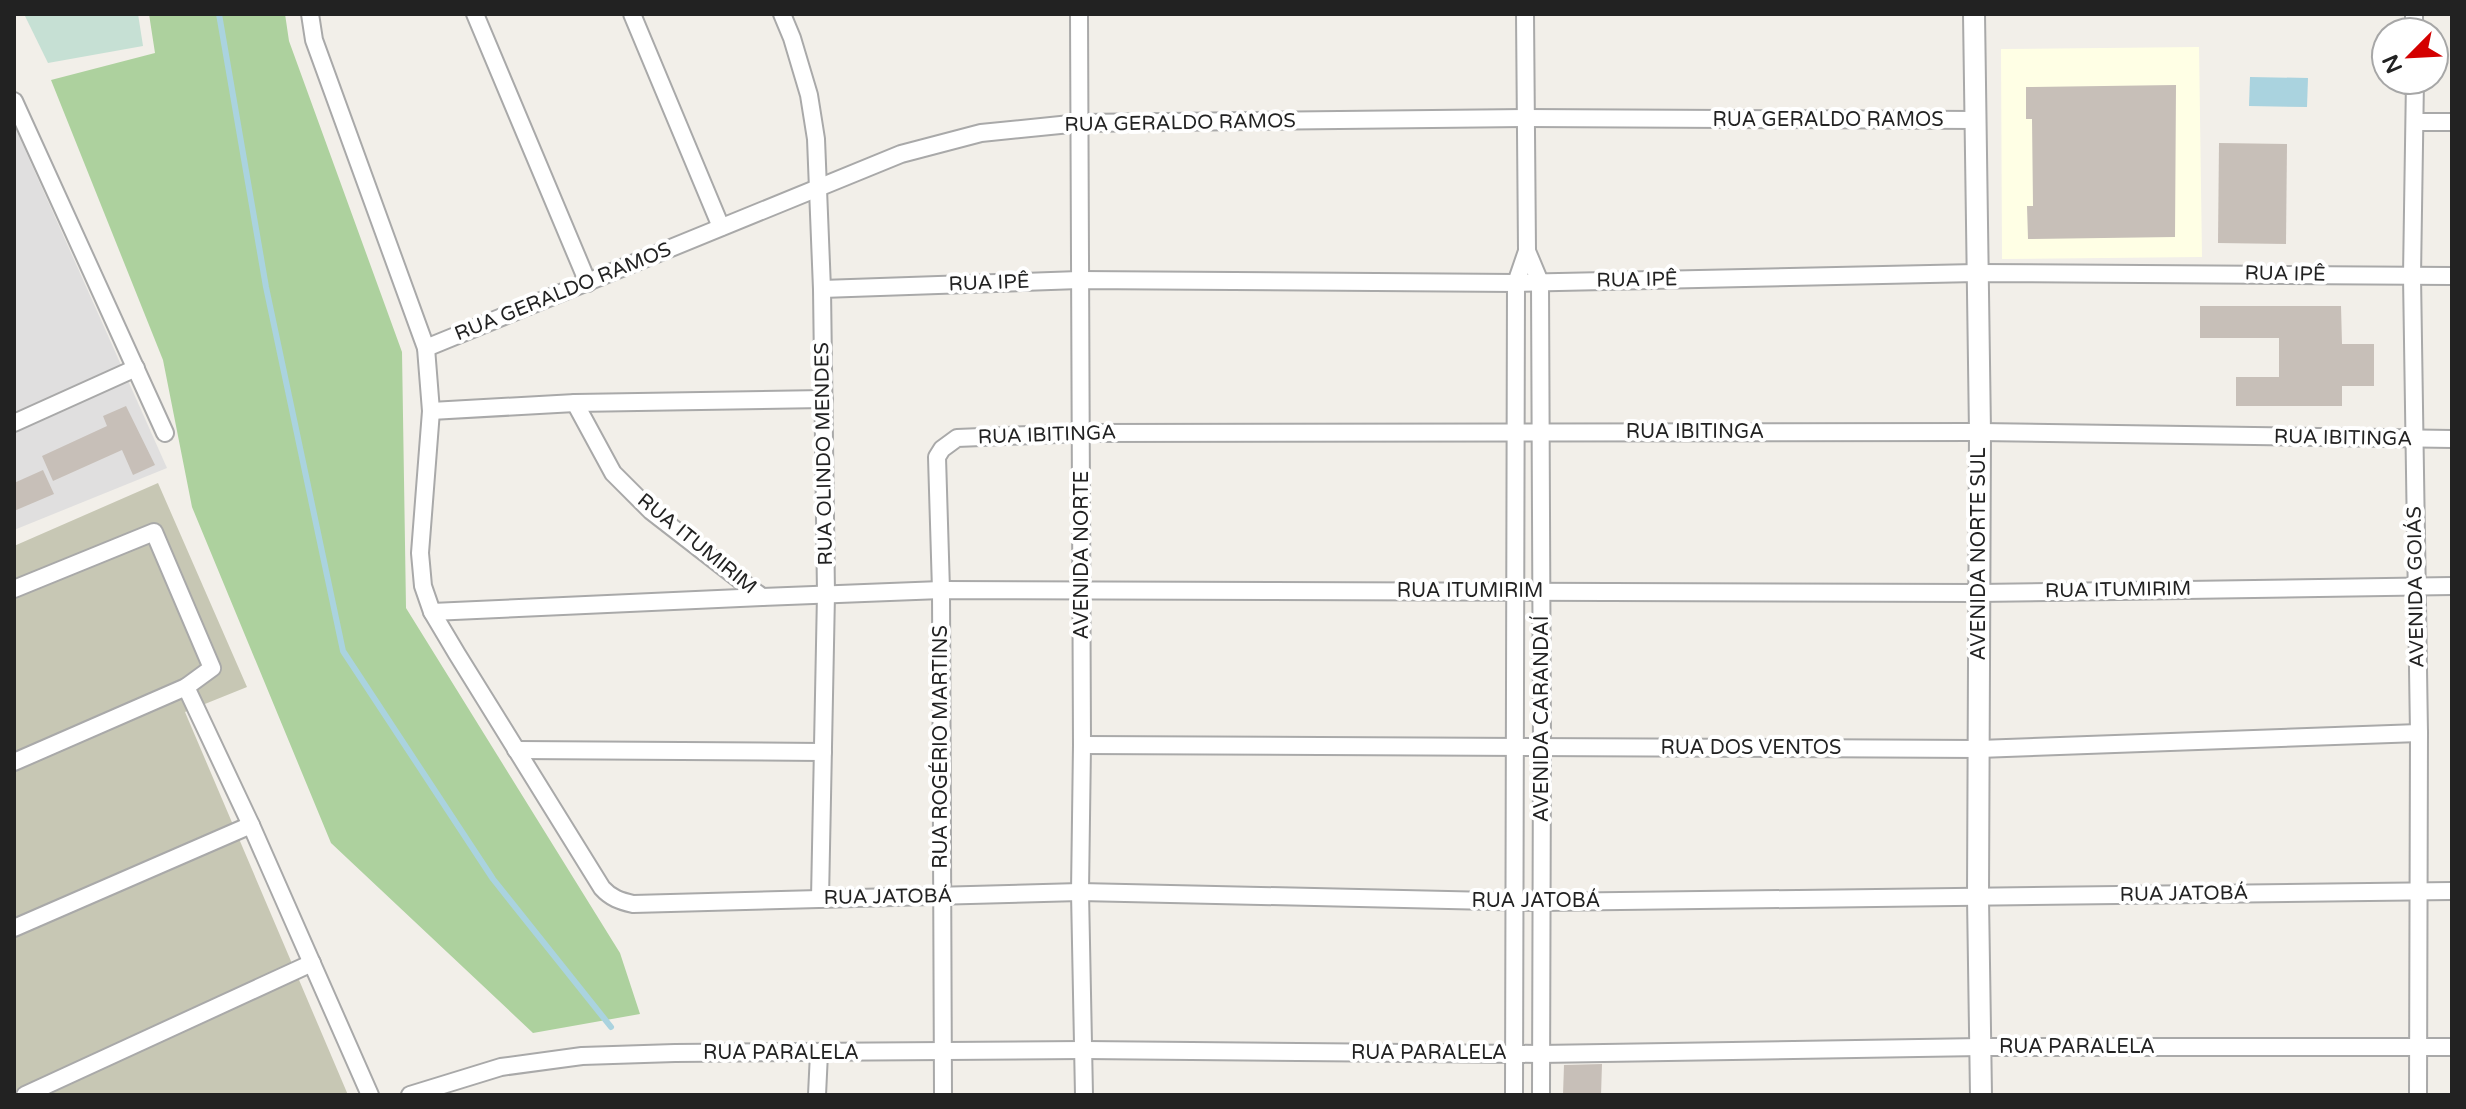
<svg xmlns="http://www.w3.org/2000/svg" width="2466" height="1109" viewBox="0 0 2466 1109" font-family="'Varela Round',sans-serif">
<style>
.residential{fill:#e0dfdf}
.education{fill:#ffffe5}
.construction{fill:#c7c7b4}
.forest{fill:#add19e}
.wetland{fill:#c6e0d4}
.water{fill:#aad3df}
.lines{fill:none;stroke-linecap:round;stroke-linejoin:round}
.stream{stroke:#aad3df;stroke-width:6}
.building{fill:#c7bfb8}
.minor-casing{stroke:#a9a9a9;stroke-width:20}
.tertiary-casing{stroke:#a9a9a9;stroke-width:24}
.minor{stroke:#fff;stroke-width:16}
.tertiary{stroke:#fff;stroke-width:20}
.labels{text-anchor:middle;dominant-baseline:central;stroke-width:8;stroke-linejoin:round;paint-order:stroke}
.street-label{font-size:20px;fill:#222;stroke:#fff}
</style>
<rect width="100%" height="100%" fill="#f2efe9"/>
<polygon class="residential" points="14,125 167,468 14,530"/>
<polygon class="education" points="2199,47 2202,257 2002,259 2001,49"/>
<polygon class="construction" points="158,483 247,687 185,712 348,1095 14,1095 14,546"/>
<polygon class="forest" points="149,14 285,14 289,41 402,352 406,608 620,953 640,1014 533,1033 331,843 192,507 163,360 51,80 155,53"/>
<polygon class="wetland" points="24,14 138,14 143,46 48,63"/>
<polygon class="water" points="2250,77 2308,78 2307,107 2249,106"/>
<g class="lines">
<polyline class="stream" points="219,14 266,287 343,651 493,879 611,1027"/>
</g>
<g class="building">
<polygon points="2176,85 2175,237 2028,239 2027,206 2033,206 2032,119 2026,119 2026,87"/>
<polygon points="2219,143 2287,144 2286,244 2218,243"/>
<polygon points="2200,306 2341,306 2342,344 2374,344 2374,386 2342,386 2342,406 2236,406 2236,377 2279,377 2279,338 2200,338"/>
<polygon points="126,406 155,465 133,475 122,450 53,481 42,456 107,426 103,416"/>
<polygon points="43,470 54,494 14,511 14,483"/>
<polygon points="1602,1064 1601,1095 1563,1095 1564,1065"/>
</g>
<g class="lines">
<defs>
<g id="minor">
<path d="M310 14 314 40 426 348 431 411 420 553 423 586 432 612 457 654 602 888C611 898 620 901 633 904L1080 892 1541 902 2452 891"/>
<polyline points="475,14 588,283"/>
<polyline points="632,14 721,227"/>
<polyline points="782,14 792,38 809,95 816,139 822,289 826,594 820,899"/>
<polyline points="1079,14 1082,745 1080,892 1084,1095"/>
<polyline points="2414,14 2414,32"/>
<polyline points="2415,80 2412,276 2419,733 2418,1095"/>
<polyline points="14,101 165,433"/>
<polyline points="2416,122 2452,122"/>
<polyline points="1527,251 1540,282 1542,746 1541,1095"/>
<polyline points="822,289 1079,280 1516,283 1976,273 2452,276"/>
<polyline points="426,348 901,154 981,133 1080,123 1525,118 1976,120"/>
<polyline points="575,403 613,473 651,511 762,597 941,590 1978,593 2452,586"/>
<polyline points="431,411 575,403 824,399"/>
<polyline points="14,423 136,368"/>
<polyline points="14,589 154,532 212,668 186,687 14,762"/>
<polyline points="432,612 762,597"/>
<polyline points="186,687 251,825 370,1095"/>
<polyline points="1082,745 1979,749 2419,733"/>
<polyline points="516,750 823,752"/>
<polyline points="14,928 251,825"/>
<polyline points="25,1095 312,963"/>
<polyline points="410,1095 501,1067 582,1056 675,1053 1084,1050 1540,1054 1981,1047 2452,1047"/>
<polyline points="817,1095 819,1053"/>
<polyline points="943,1095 941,590 937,457 942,449 957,438 1081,433 1980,432 2452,439"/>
<polyline points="1514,1095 1516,283 1527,251 1525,14"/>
</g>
<polyline id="tertiary" points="1974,14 1980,432 1978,898 1981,1095"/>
</defs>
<use href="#minor" class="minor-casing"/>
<use href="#tertiary" class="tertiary-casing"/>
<use href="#minor" class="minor"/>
<use href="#tertiary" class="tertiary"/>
</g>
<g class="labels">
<g class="street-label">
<text x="1828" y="120">RUA GERALDO RAMOS</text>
<text transform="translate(1180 123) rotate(-1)">RUA GERALDO RAMOS</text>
<text transform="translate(2285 274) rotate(1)">RUA IPÊ</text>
<text transform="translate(1637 280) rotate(-1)">RUA IPÊ</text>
<text transform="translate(989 283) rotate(-2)">RUA IPÊ</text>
<text transform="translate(563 292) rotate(-22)">RUA GERALDO RAMOS</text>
<text x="1695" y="432">RUA IBITINGA</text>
<text transform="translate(1047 435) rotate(-2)">RUA IBITINGA</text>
<text transform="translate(2343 438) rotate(1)">RUA IBITINGA</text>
<text transform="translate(824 454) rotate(-91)">RUA OLINDO MENDES</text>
<text transform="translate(697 544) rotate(39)">RUA ITUMIRIM</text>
<text transform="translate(1979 554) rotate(-90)">AVENIDA NORTE SUL</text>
<text transform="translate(1082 555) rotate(-90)">AVENIDA NORTE</text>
<text transform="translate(2416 587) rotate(-91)">AVENIDA GOIÁS</text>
<text transform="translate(2118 590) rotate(-1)">RUA ITUMIRIM</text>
<text x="1470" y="591">RUA ITUMIRIM</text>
<text transform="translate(1542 719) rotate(-90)">AVENIDA CARANDAÍ</text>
<text transform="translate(941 747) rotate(-90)">RUA ROGÉRIO MARTINS</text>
<text x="1751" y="748">RUA DOS VENTOS</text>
<text transform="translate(2184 894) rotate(-1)">RUA JATOBÁ</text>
<text transform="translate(888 897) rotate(-1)">RUA JATOBÁ</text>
<text x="1536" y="901">RUA JATOBÁ</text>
<text x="2077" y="1047">RUA PARALELA</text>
<text x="781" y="1053">RUA PARALELA</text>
<text x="1429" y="1053">RUA PARALELA</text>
</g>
</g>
<rect width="2466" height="1109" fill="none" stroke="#222222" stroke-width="32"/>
<g transform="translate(2410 56) rotate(246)"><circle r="38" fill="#ffffff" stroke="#a7a7a7" stroke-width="2"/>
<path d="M0-6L14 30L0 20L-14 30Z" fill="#d40000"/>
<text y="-12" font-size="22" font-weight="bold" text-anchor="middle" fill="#222222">N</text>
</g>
</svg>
